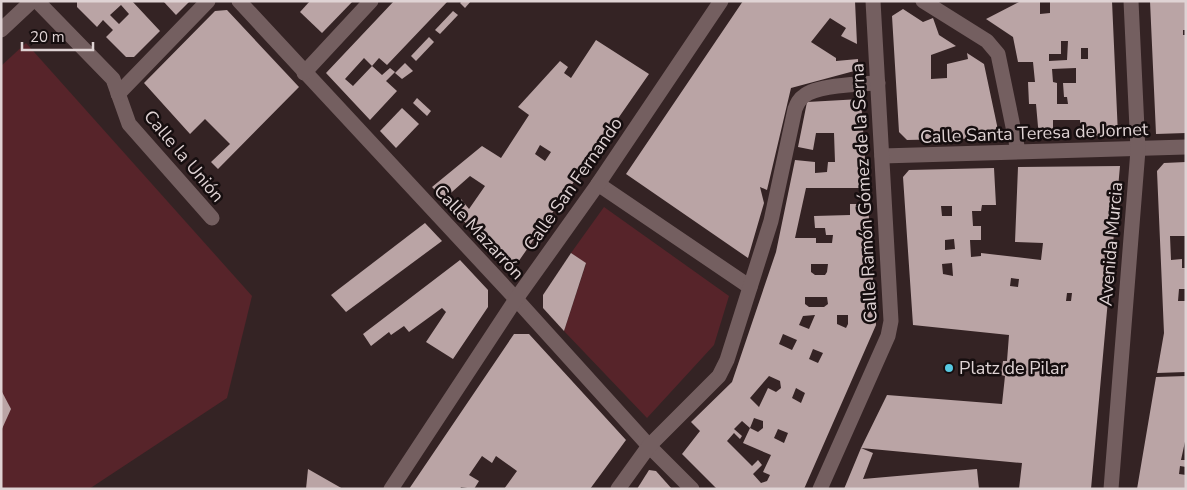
<svg xmlns="http://www.w3.org/2000/svg" width="1187" height="490" viewBox="0 0 1187 490" font-family="'Nunito Sans',sans-serif">
<style>
.green{fill:#57242a}
.building{fill:#baa4a5;fill-rule:evenodd}
.lines{fill:none;stroke-linecap:round;stroke-linejoin:round}
.minor{stroke:#745f60;stroke-width:15}
.poi-dot{fill:#57c9e2;stroke:#160e0f;stroke-width:2}
.labels{text-anchor:middle;dominant-baseline:central;stroke-width:5;stroke-linejoin:round;paint-order:stroke}
.street-label{font-size:18px;fill:#dfd3d4;stroke:#160e0f}
.poi-label{font-size:18px;fill:#dfd3d4;stroke:#160e0f;text-anchor:start}
</style>
<rect width="100%" height="100%" fill="#342324"/>
<g class="green">
<polygon points="26,43 252,296 227,398 89,489 1,489 1,66"/>
<polygon points="604,207 729,296 714,345 647,418 564,331 586,264 571,253"/>
</g>
<g class="building">
<path d="M77 1H132L160 31 134 57H126L106 37 113 30 103 20 97 27 77 7ZM121 5 129 14 119 24 110 15Z"/>
<polygon points="163,1 190,1 176,15"/>
<polygon points="310,1 353,1 322,33 300,12"/>
<polygon points="394,1 448,1 387,65 379,58 372,66 364,58 345,79 353,86 372,66 382,75 390,68 395,72 386,81 397,91 370,120 326,73"/>
<polygon points="462,1 471,1 465,8 460,3"/>
<polygon points="743,1 855,1 857,44 841,36 846,28 830,18 811,42 836,58 836,61 858,59 858,70 791,88 767,190 760,187 764,203 748,258 626,174"/>
<path d="M1021 1H1040V14L1050 13V1H1112L1118 135 1081 137 1080 120H1053V137L1039 138 1036 104H1029L1028 82H1035L1033 62H1018L1013 37 986 19ZM1061 41H1068L1067 60 1049 61V54H1061ZM1081 48H1088V59H1081ZM1076 68V83H1063L1064 97H1067L1068 104H1057V83L1053 82 1052 69Z"/>
<polygon points="1150,1 1186,1 1186,30 1183,30 1183,35 1186,35 1186,133 1156,134"/>
<polygon points="903,9 923,22 933,18 939,35 956,46 931,55 931,79 947,78 947,64 968,59 967,53 984,64 998,130 992,138 907,140 899,132 892,16"/>
<polygon points="227,10 299,87 218,169 211,162 230,144 205,119 190,134 144,83 215,11"/>
<polygon points="453,11 458,15 440,34 435,30"/>
<polygon points="429,37 434,42 416,61 411,56"/>
<path d="M596 40 649 74 516 265 506 267 452 208 461 199 469 209 485 186 470 176 444 199 432 187 482 146 501 158 529 115 518 107 560 61 568 67 564 73 571 78ZM540 145 551 152 545 161 535 154Z"/>
<polygon points="405,63 413,71 402,79 395,73"/>
<polygon points="417,98 431,111 427,116 413,103"/>
<path d="M861 99 867 188H806L795 238H816V243H832L833 235H826L825 228H815L814 216 850 215V204H868L876 325 804 489H717L682 454 700 431 691 422 732 382 776 252 795 160 815 162V173L827 172 828 162H835L834 133H816L813 150 798 147 807 102ZM811 264H828L827 272 825 275H815L811 272ZM805 297H827L828 304 824 307H809L805 304ZM815 315 809 329 799 325 803 316ZM837 315H848V324L846 328 837 324ZM783 334 797 340 792 350 779 344ZM813 349 823 353 818 363 809 359ZM769 376 780 381 781 388 776 392 768 388 759 407 750 398ZM796 388 805 393 801 403 792 398ZM754 418 763 421V428L758 432 750 428ZM742 421 750 428 743 443 771 455 763 472 770 475 767 481 761 483 753 474 762 465 758 460 752 466 727 441 734 433 740 439 742 436 734 429ZM778 429 788 433 784 443 774 438Z"/>
<polygon points="402,108 419,124 396,148 380,131"/>
<polygon points="1186,162 1186,236 1170,236 1171,260 1182,259 1182,268 1186,268 1186,289 1179,289 1178,301 1186,301 1186,372 1157,373 1164,333 1157,171 1164,163"/>
<path d="M1120 166 1091 489H1019L1022 463 861 448 873 453 863 479 977 469 979 489H844L861 448 887 395 1002 404 1005 376 1001 375 1003 361H1007L1009 335 913 325 903 177 909 170 994 168 996 205H982L981 211H972L973 226H981V240H970L971 257 981 256V253L1041 260 1043 243 1015 242 1018 167ZM941 206H952V216H942ZM954 239 955 249 945 250V240ZM952 263 953 276 943 274 942 264ZM1011 278 1019 279 1018 287 1010 286ZM1067 293H1072L1071 301H1066Z"/>
<polygon points="425,223 442,241 346,312 331,295"/>
<polygon points="571,253 586,263 564,331 543,308 543,295"/>
<polygon points="460,260 488,290 488,307 453,359 426,342 446,312 442,308 409,332 404,326 391,335 389,332 371,346 363,334"/>
<polygon points="514,334 529,334 626,440 590,489 504,489 517,471 496,456 492,463 482,456 469,475 479,481 474,489 461,487 460,489 409,489"/>
<polygon points="1186,376 1186,437 1181,460 1186,460 1186,467 1180,466 1179,474 1186,475 1186,488 1137,489 1156,377"/>
<polygon points="1,390 11,409 1,431"/>
<polygon points="308,469 343,489 306,489"/>
<polygon points="649,470 656,471 672,489 637,489"/>
</g>
<g class="lines">
<g class="minor">
<polyline points="37,1 113,79 129,124 212,218"/>
<polyline points="239,1 516,299 649,446 692,489"/>
<polyline points="923,1 987,41 998,54 1018,151"/>
<polyline points="1,30 32,1"/>
<polyline points="304,73 371,1"/>
<polyline points="118,94 208,1"/>
<polyline points="882,156 1186,147"/>
<polyline points="598,184 750,287"/>
<polyline points="391,489 516,299 598,184 721,1"/>
<path d="M618 489 649 446 719 376 727 360 771 221 795 109C797 104 799 99 804 96 817 85 860 84 878 83"/>
<polyline points="820,489 888,336 891,321 873,1"/>
<polyline points="1111,489 1138,150 1131,1"/>
</g>
</g>
<circle class="poi-dot" cx="949" cy="368" r="5"/>
<g class="labels">
<g class="street-label">
<text transform="translate(1034 133) rotate(-2)">Calle Santa Teresa de Jornet</text>
<text transform="translate(184 156) rotate(50)">Calle la Unión</text>
<text transform="translate(573 184) rotate(-55)">Calle San Fernando</text>
<text transform="translate(864 193) rotate(-93)">Calle Ramón Gómez de la Serna</text>
<text transform="translate(479 232) rotate(47)">Calle Mazarrón</text>
<text transform="translate(1111 244) rotate(-85)">Avenida Murcia</text>
</g>
<g class="poi-label">
<text x="959" y="368">Platz de Pilar</text>
</g>
</g>
<rect width="1187" height="490" fill="none" stroke="#dfd3d4" stroke-width="5"/>
<path d="M22 42v8h71v-8" fill="none" stroke="#dfd3d4" stroke-width="2.5"/>
<text x="30" y="42" font-size="15" fill="#dfd3d4" stroke="#160e0f" stroke-width="4" paint-order="stroke">20 m</text>
</svg>
